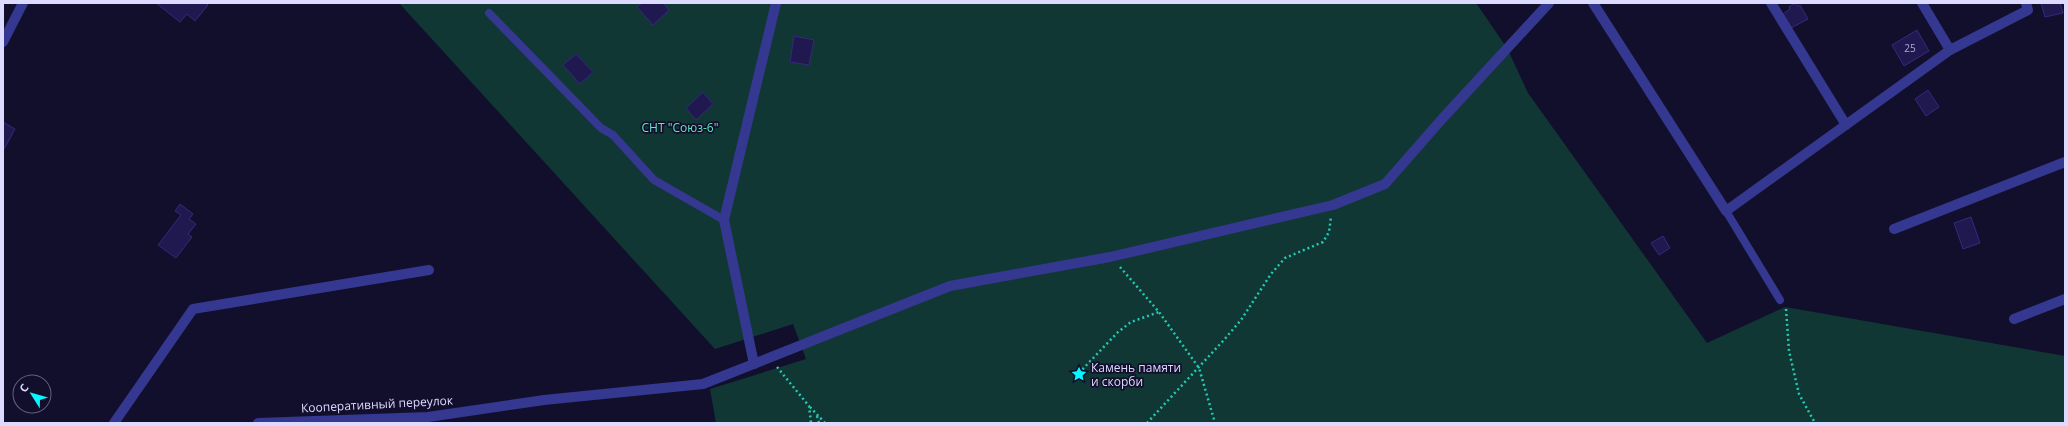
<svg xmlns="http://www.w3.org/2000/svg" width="2068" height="426" viewBox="0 0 2068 426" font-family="'Open Sans',sans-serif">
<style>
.green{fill:#113734}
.building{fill:#201950;stroke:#34297e}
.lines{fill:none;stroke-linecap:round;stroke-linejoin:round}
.path{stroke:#24c9b5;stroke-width:2.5;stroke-dasharray:2 3;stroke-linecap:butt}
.service{stroke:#353890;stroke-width:8}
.minor{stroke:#353890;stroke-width:10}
.labels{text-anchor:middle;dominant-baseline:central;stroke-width:3.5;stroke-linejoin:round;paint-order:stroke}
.number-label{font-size:10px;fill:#adaad3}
.park-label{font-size:12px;fill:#5aecbe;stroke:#120f2d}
.poi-label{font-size:12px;fill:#dcdaff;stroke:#120f2d;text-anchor:start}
.street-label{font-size:12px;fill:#dcdaff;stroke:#120f2d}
</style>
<rect width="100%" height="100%" fill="#120f2d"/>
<polygon class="green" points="399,3 1476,3 1507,48 1528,93 1707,343 1785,307 2065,356 2065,423 716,423 710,389 806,359 793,324 715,349"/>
<g class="building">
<polygon points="156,3 205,3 208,5 195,21 187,14 180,22"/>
<polygon points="642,3 663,3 669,10 653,25 637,7"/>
<polygon points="1795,3 1798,6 1800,5 1808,19 1791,28 1783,14 1790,9 1789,7"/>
<polygon points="2041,3 2060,3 2063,13 2045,17"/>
<polygon points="1917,30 1929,51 1904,66 1892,45"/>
<polygon points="794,36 814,40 809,65 790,62"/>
<polygon points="576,54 593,72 580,84 563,65"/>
<polygon points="1928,90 1939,107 1926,116 1915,99"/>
<polygon points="703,92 713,104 696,120 686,108"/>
<polygon points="3,122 15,129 4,149 3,148"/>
<polygon points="180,204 193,214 189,219 196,224 188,234 192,237 176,258 158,245 181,215 175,211"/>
<polygon points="1971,217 1980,243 1963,249 1954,223"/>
<polygon points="1663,236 1670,248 1659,255 1651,243"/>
</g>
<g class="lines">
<g class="path">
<polyline points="1120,267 1159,312 1199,368 1215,423"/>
<polyline points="1786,309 1789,351 1799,394 1815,423"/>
<polyline points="777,367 809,406 811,423"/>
<polyline points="1079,373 1118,332 1131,322 1159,312"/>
<polyline points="810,407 825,423"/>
<polyline points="817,416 819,423"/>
<polyline points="1147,423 1223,341 1241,320 1271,274 1285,258 1323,242 1329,232 1331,217"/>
</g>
<g class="service">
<polyline points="489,13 601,128 613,135 654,180 724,220"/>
<polyline points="1726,211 1780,300"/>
</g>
<g class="minor">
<polyline points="1593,3 1726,211 1950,50 1922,3"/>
<polyline points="1771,3 1846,125"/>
<polyline points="3,42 23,3"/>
<polyline points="1950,50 2028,10 2026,3"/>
<polyline points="1894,229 2065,162"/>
<polyline points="2014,319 2065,299"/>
<polyline points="754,364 724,220 776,3"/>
<polyline points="114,423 193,309 429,270"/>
<polyline points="258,423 428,417 544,400 703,384 950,286 1110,257 1333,205 1385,184 1442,119 1549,3"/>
</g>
</g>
<defs>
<symbol id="sight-bare" viewBox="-9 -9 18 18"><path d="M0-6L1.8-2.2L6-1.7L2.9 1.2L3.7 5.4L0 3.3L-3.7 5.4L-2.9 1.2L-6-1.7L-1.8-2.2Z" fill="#06f6ff" stroke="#120f2d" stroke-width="2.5" paint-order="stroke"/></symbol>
</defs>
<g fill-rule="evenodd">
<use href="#sight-bare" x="1068" y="363" width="22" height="22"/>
</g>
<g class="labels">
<g class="number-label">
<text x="1910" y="48">25</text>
</g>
<g class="park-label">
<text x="680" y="127">СНТ "Союз-6"</text>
</g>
<g class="poi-label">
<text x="1091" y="367">Камень памяти<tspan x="1091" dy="14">и скорби</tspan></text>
</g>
<g class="street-label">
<text transform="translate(377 404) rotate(-3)">Кооперативный переулок</text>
</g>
</g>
<rect width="2068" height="426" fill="none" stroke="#dcdaff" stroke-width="8"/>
<g transform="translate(32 394) rotate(307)"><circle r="19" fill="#120f2d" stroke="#636081"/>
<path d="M0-3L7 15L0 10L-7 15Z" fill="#06f6ff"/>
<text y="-6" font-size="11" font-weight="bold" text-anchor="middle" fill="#dcdaff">С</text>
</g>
</svg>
